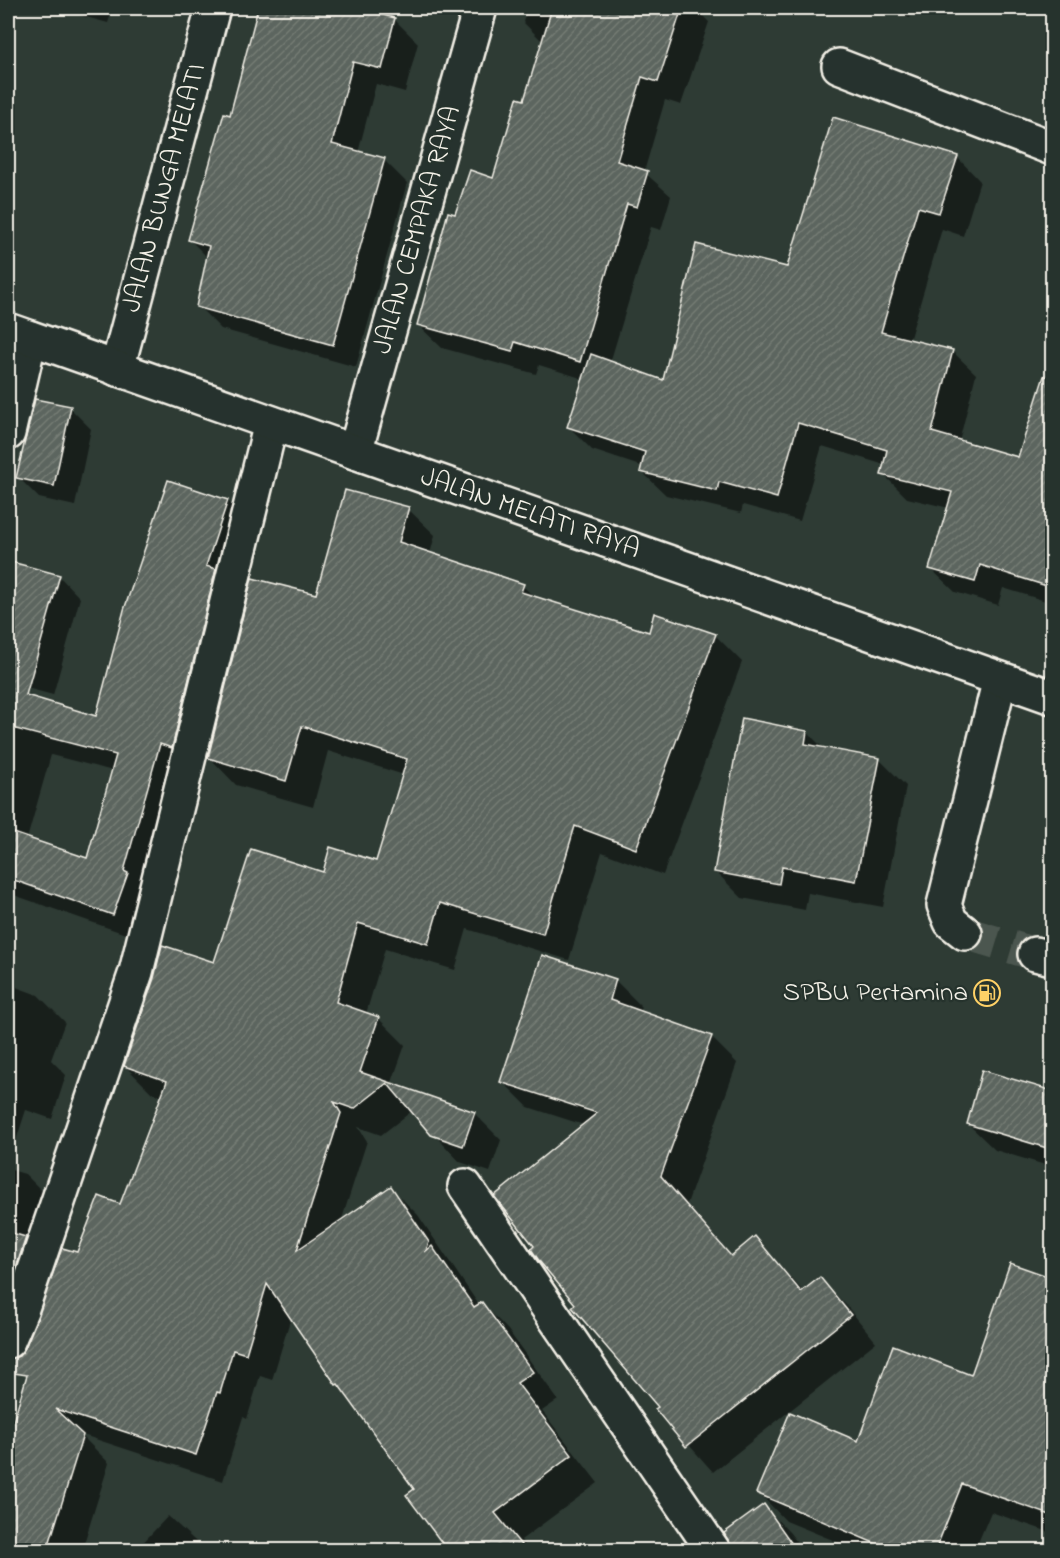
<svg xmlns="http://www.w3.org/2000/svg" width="1060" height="1558" viewBox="0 0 1060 1558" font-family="'Indie Flower',sans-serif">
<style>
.shadow{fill:#0007;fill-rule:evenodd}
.building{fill:url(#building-hatch);stroke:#f4f1e8;stroke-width:1.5}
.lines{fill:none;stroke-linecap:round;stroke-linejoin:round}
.minor-tunnel{stroke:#4c564f;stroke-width:33;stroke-dasharray:33 16;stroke-linecap:butt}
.minor-casing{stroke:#f4f1e8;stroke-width:38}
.major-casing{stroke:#f4f1e8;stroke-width:38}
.minor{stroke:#26332d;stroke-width:33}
.major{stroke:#26332d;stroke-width:33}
.labels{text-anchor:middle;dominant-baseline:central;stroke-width:4.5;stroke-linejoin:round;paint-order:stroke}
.street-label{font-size:27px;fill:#f4f1e8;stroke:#26332d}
.poi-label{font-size:27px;fill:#f4f1e8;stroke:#26332d;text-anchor:end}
</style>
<defs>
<pattern id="building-hatch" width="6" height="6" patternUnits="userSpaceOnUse" patternTransform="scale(1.5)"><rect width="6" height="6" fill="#5c655e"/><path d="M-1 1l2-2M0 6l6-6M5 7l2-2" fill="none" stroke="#747c75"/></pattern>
</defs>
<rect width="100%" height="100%" fill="#2e3b34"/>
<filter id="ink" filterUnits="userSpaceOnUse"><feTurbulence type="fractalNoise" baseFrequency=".0167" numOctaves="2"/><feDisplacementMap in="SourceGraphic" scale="12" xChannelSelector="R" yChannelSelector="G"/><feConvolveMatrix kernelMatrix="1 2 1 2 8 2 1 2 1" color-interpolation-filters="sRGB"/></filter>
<g filter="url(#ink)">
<g class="shadow">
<polygon points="53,8 113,8 108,23"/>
<polygon points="260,8 349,8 395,20 418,43 405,92 376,84 358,153 384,160 407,183 356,367 221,329 198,306 208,258 190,240 231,117"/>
<polygon points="527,8 695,8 709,22 681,105 665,100 644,172 671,196 661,230 651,227 610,363 664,382 788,268 957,157 980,181 963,236 942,229 909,341 952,351 976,374 959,442 1019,459 1052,354 1052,603 1003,588 998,605 955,592 931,569 949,508 907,498 883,474 885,465 822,446 800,521 743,505 741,513 666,495 642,472 643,467 592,450 568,426 584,379 539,365 536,374 442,348 418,325 456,216 494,180 525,102 543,42 523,22"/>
<polygon points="882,8 914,8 910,18"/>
<polygon points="70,408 91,429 75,506 39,498 18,477"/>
<path d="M228 501 252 525 137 938 8 893V691L98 718ZM51 755 113 771 88 860 27 839Z"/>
<polygon points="408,509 435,535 430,554 523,586 535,598 650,634 715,635 742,662 663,875 602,852 569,960 467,929 455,970 385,949 366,1014 378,1018 405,1045 391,1085 474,1113 501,1140 490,1172 460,1162 412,1111 381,1135 358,1127 367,1141 341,1222 391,1188 418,1215 479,1305 482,1303 508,1330 558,1400 542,1411 598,1483 521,1540 529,1550 452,1550 416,1489 348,1395 337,1384 291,1317 272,1380 260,1376 247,1419 243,1417 223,1481 80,1434 109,1463 82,1550 8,1550 8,1445 69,1251 78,1254 121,1206 162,1096 152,1093 125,1066 215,964 324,874 377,863 404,775 328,751 313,807 236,785 210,758 317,596"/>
<polygon points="8,562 59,576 80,598 53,695 8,683"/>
<polygon points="807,732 823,748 879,759 906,786 883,907 808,893 805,910 742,898 715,871"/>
<polygon points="543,957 616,981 642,1007 640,1012 711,1037 737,1063 687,1204 733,1257 755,1238 804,1292 820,1279 846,1305 876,1342 713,1472 657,1409 660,1407 577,1304 584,1125 528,1107 502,1081"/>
<polygon points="8,984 38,995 65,1022 51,1060 66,1075 52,1119 26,1110 8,1165"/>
<polygon points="1052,1092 1052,1167 995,1150 968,1124"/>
<polygon points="8,1169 25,1174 52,1201 24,1284 8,1278"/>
<polygon points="1052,1279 1052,1533 991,1512 975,1550 857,1550 786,1521 758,1492 859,1443 972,1377"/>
<polygon points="764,1506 790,1533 803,1550 733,1550"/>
<polygon points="168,1516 205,1550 136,1550"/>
</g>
<g class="building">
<polygon points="258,8 355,8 395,18 382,69 353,62 332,144 385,158 333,345 196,307 209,246 188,240 224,113 230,115"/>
<polygon points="552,8 682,8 658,82 642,77 617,161 648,171 637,207 627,204 580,362 515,342 512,351 417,325 448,212 455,214 470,170 493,178 517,98 524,100"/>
<polygon points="833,117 958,156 939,213 918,207 881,332 953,350 932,432 1018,457 1044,376 1053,377 1053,588 980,565 975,582 929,569 952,492 881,475 887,450 798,423 777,498 719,482 717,491 640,472 645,452 567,427 591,354 663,380 696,244 787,267"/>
<polygon points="35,399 71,406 54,486 16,478"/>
<polygon points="168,480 228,500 206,566 216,569 172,748 160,744 124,871 128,873 113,915 8,878 8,831 87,858 116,755 8,727 8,561 60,575 26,695 96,716 124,610"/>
<polygon points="345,490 409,507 399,542 524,584 521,592 649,632 654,613 716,634 636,849 575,826 543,934 440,903 428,944 358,923 336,1002 379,1017 360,1072 475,1112 463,1146 431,1135 387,1083 354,1109 334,1102 341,1113 297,1250 391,1186 429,1242 426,1251 432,1246 474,1307 482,1302 533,1372 517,1383 572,1455 495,1513 526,1551 448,1551 406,1495 414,1489 338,1384 336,1385 267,1284 246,1354 233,1350 220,1393 217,1392 196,1455 55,1409 83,1435 47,1551 8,1551 8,1439 27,1375 8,1372 8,1359 19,1356 25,1348 62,1248 77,1252 99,1196 120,1204 167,1081 124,1066 154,978 162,945 214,962 251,849 323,872 330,847 376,861 407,759 302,726 286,781 208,758 252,578 316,594"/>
<polygon points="742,718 807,731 805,744 880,758 856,881 782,867 779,884 714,872"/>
<polygon points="542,955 616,979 610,1000 712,1036 661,1176 731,1256 755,1236 801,1292 820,1277 851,1315 686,1447 655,1409 658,1407 572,1307 575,1304 540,1262 531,1249 534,1246 494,1196 597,1113 500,1082"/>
<polygon points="982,1070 1053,1091 1053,1128 1047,1148 967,1124"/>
<polygon points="8,1232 26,1237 8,1292"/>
<polygon points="1010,1263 1053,1278 1053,1516 962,1484 935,1551 893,1551 756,1493 790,1412 858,1441 893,1345 971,1375"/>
<polygon points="764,1504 797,1551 731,1551 724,1533"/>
</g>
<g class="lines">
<polyline class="minor-tunnel" points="965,933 1035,954"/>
<defs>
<g id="minor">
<polyline points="839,66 1052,148"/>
<polyline points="117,369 213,8"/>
<polyline points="8,433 30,338"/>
<polyline points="355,452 480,8"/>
<polyline points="965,933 951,922 944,905 1000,679"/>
<polyline points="1035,954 1052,958"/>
<polyline points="465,1186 713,1550"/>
<polyline points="8,1341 22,1308 136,972 271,423"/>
</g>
<polyline id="major" points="8,330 1052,697"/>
</defs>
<use href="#minor" class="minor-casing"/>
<use href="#major" class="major-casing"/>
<use href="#minor" class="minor"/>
<use href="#major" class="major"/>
</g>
</g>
<defs>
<symbol id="fuel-ring" viewBox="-11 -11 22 22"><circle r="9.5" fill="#26332d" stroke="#ffd166" stroke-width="1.5"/><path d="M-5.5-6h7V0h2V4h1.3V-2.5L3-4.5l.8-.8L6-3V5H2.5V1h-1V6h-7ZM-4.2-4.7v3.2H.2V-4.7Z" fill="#ffd166"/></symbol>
</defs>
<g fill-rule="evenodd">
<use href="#fuel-ring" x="972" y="978" width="30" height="30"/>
</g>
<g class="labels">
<g class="street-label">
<text transform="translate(165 188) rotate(-75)">JALAN BUNGA MELATI</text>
<text transform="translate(418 230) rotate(-74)">JALAN CEMPAKA RAYA</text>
<text transform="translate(530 514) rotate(19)">JALAN MELATI RAYA</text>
</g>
<g class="poi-label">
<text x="968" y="993">SPBU Pertamina</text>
</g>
</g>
<rect width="1060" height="1558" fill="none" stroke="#26332d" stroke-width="30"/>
<rect x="15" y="15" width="1030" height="1528" fill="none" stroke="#f4f1e8" stroke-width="2" filter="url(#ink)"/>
</svg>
